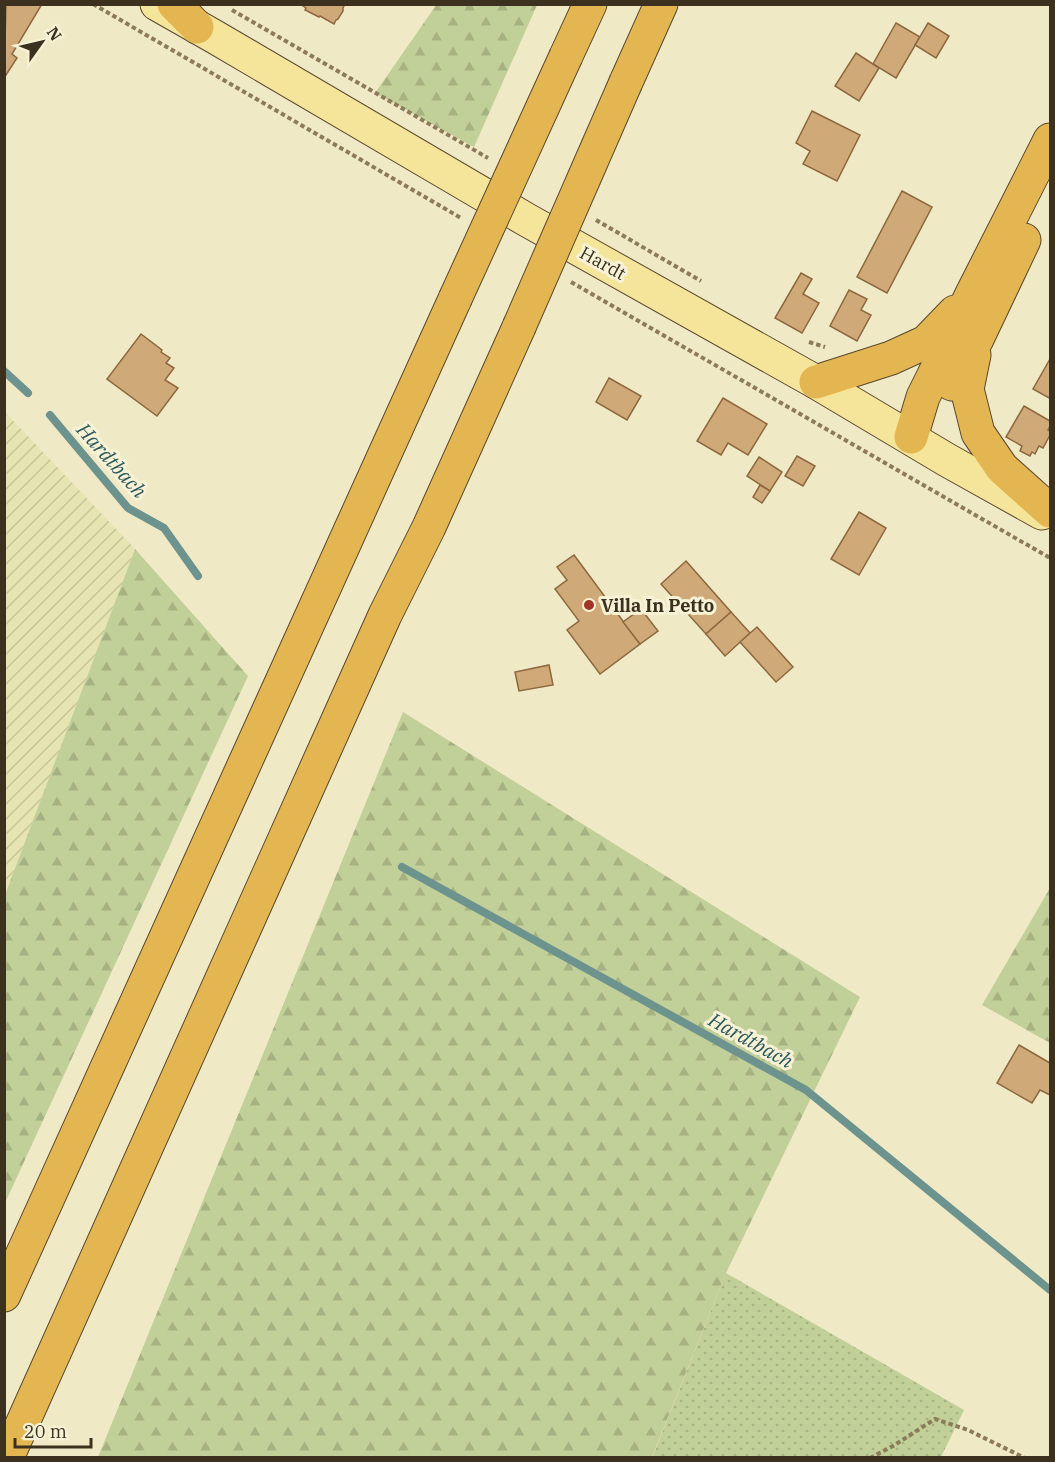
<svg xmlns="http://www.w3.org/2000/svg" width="1055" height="1462" viewBox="0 0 1055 1462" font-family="'IBM Plex Serif',serif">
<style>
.farmland{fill:url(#farmland-furrows)}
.grass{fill:url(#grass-dots)}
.forest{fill:url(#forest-firs)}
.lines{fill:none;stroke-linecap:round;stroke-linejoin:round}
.stream{stroke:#6c938e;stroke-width:8}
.building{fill:#d0a979;stroke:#8d683e;stroke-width:1.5}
.primary-casing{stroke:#5a482e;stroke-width:35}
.highway-casing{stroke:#5a482e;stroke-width:35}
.path{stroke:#8c7b5a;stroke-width:4;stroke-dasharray:4.5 3;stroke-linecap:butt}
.primary{stroke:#f5e59b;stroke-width:33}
.highway{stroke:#e3b652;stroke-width:33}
.highway-bridge-casing{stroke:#5a482e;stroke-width:35;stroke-linecap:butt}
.highway-bridge{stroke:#e3b652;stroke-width:33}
.poi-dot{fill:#9e3526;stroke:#f7f2d5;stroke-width:2}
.labels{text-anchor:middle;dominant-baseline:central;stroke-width:6;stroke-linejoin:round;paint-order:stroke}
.street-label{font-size:18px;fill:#3c301e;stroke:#f7f2d5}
.poi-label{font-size:18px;font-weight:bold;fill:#3c301e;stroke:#f7f2d5;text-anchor:start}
.water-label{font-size:20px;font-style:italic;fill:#2d595c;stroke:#f7f2d5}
</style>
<defs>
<pattern id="farmland-furrows" width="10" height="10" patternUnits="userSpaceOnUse" patternTransform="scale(1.5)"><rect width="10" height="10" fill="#e6e5b1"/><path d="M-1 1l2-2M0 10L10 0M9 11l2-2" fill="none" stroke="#c6c598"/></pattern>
<pattern id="grass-dots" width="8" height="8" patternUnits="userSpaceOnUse" patternTransform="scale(1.5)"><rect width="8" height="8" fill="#c1cf98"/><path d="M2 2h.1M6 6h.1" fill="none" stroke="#a7b283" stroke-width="1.8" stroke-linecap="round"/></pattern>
<pattern id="forest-firs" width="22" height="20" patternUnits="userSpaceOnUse" patternTransform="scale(1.5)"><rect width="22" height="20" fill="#c1cf98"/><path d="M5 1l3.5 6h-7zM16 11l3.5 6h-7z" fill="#a7b283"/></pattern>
</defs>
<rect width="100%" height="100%" fill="#f0e9c5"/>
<polygon class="farmland" points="5,412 135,549 5,895"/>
<polygon class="grass" points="726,1273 964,1410 941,1457 652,1458"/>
<g class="forest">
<polygon points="437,4 537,5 474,147 375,93"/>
<polygon points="135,549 248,676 5,1203 5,895"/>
<polygon points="403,712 860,997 726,1273 652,1457 98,1457"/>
<polygon points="1050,888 1050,1043 982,1005"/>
</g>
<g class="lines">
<g class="stream">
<polyline points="4,371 28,393"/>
<polyline points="50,415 128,508 164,528 198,576"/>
<polyline points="402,867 806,1090 1050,1290"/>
</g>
</g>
<g class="building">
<polygon points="6,4 42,4 12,54 17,58 4,78"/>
<polygon points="300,4 345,4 343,8 343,11 338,19 336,20 334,24 320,16 319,17 305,10 306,8"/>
<polygon points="896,23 920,37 896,78 873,64"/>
<polygon points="928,23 949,36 936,58 915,45"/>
<polygon points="856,53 879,68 859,101 835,86"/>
<polygon points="812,111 860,135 837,181 803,164 810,151 796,143"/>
<polygon points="902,191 932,207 887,293 857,277"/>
<polygon points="801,273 812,279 803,294 819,303 802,333 775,318"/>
<polygon points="849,290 867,299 861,310 871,315 857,341 830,326"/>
<polygon points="141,334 162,350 161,352 170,358 166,363 174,368 165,380 178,388 157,416 107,379"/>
<polygon points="1050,359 1050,395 1049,398 1033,389"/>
<polygon points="609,378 641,396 627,420 596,402"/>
<polygon points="723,398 767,424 748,455 728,443 721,455 697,441"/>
<polygon points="1024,406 1050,421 1050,426 1048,430 1050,431 1050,435 1043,448 1039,446 1035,454 1032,452 1030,456 1020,451 1022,446 1006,437"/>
<polygon points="797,456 815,466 803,486 785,476"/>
<polygon points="759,457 782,472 770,491 747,476"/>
<polygon points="760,485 770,491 762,503 753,497"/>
<polygon points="859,512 886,528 859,575 831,559"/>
<polygon points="574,555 640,644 600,674 567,630 579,621 555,589 567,580 557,567"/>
<polygon points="686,561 731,612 706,634 661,584"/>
<polygon points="641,609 658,631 640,644 623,622"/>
<polygon points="731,612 750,633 725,656 706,634"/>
<polygon points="757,627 793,667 776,682 740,642"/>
<polygon points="549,665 553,685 519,691 515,672"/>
<polygon points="1019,1045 1050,1063 1050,1095 1040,1090 1032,1103 997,1083"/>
</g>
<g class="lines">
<defs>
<polyline id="primary" points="157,4 215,37 527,220 816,382 947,460 1042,513"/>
<g id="highway">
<polyline points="174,4 197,27"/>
<polyline points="566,56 590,4"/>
<polyline points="626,82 661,4"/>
<polyline points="974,355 967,389 978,433 1002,468 1050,511"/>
<polyline points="816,382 891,358 926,342 955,312"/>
<polyline points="952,384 977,339 1024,240"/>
<polyline points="911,437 923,397 933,377 971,296 1050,140"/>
<polyline points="4,1295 455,299"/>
<polyline points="7,1458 385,615 429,527 519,327"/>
</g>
</defs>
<use href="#primary" class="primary-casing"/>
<use href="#highway" class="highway-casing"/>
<g class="path">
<polyline points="93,4 461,218"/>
<polyline points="232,10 488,158"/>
<polyline points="596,220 701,281"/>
<polyline points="571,282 1050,558"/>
<polyline points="809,342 825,347"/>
<polyline points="870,1458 893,1446 935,1419 968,1430 1025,1458"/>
</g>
<use href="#primary" class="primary"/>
<use href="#highway" class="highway"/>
<defs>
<g id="highway-bridge">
<polyline points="455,299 566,56"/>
<polyline points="519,327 626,82"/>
</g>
</defs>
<use href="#highway-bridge" class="highway-bridge-casing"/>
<use href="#highway-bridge" class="highway-bridge"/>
</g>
<circle class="poi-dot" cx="589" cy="605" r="6"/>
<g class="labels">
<g class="street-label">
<text transform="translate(603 263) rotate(29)">Hardt</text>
</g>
<g class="poi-label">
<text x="601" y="605">Villa In Petto</text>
</g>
<g class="water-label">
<text transform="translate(112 460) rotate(48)">Hardtbach</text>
<text transform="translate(751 1040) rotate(29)">Hardtbach</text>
</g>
</g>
<rect width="1055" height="1462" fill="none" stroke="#3c301e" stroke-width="12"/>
<g transform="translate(42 42) rotate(56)" stroke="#f7f2d5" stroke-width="4.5" paint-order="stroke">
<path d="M0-4.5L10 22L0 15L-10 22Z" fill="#3c301e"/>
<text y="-9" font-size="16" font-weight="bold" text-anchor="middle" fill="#3c301e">N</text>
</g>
<path d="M15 1438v9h76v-9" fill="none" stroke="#3c301e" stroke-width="3"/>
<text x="24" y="1438" font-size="18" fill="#3c301e" stroke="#f7f2d5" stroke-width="4.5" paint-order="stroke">20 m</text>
</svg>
